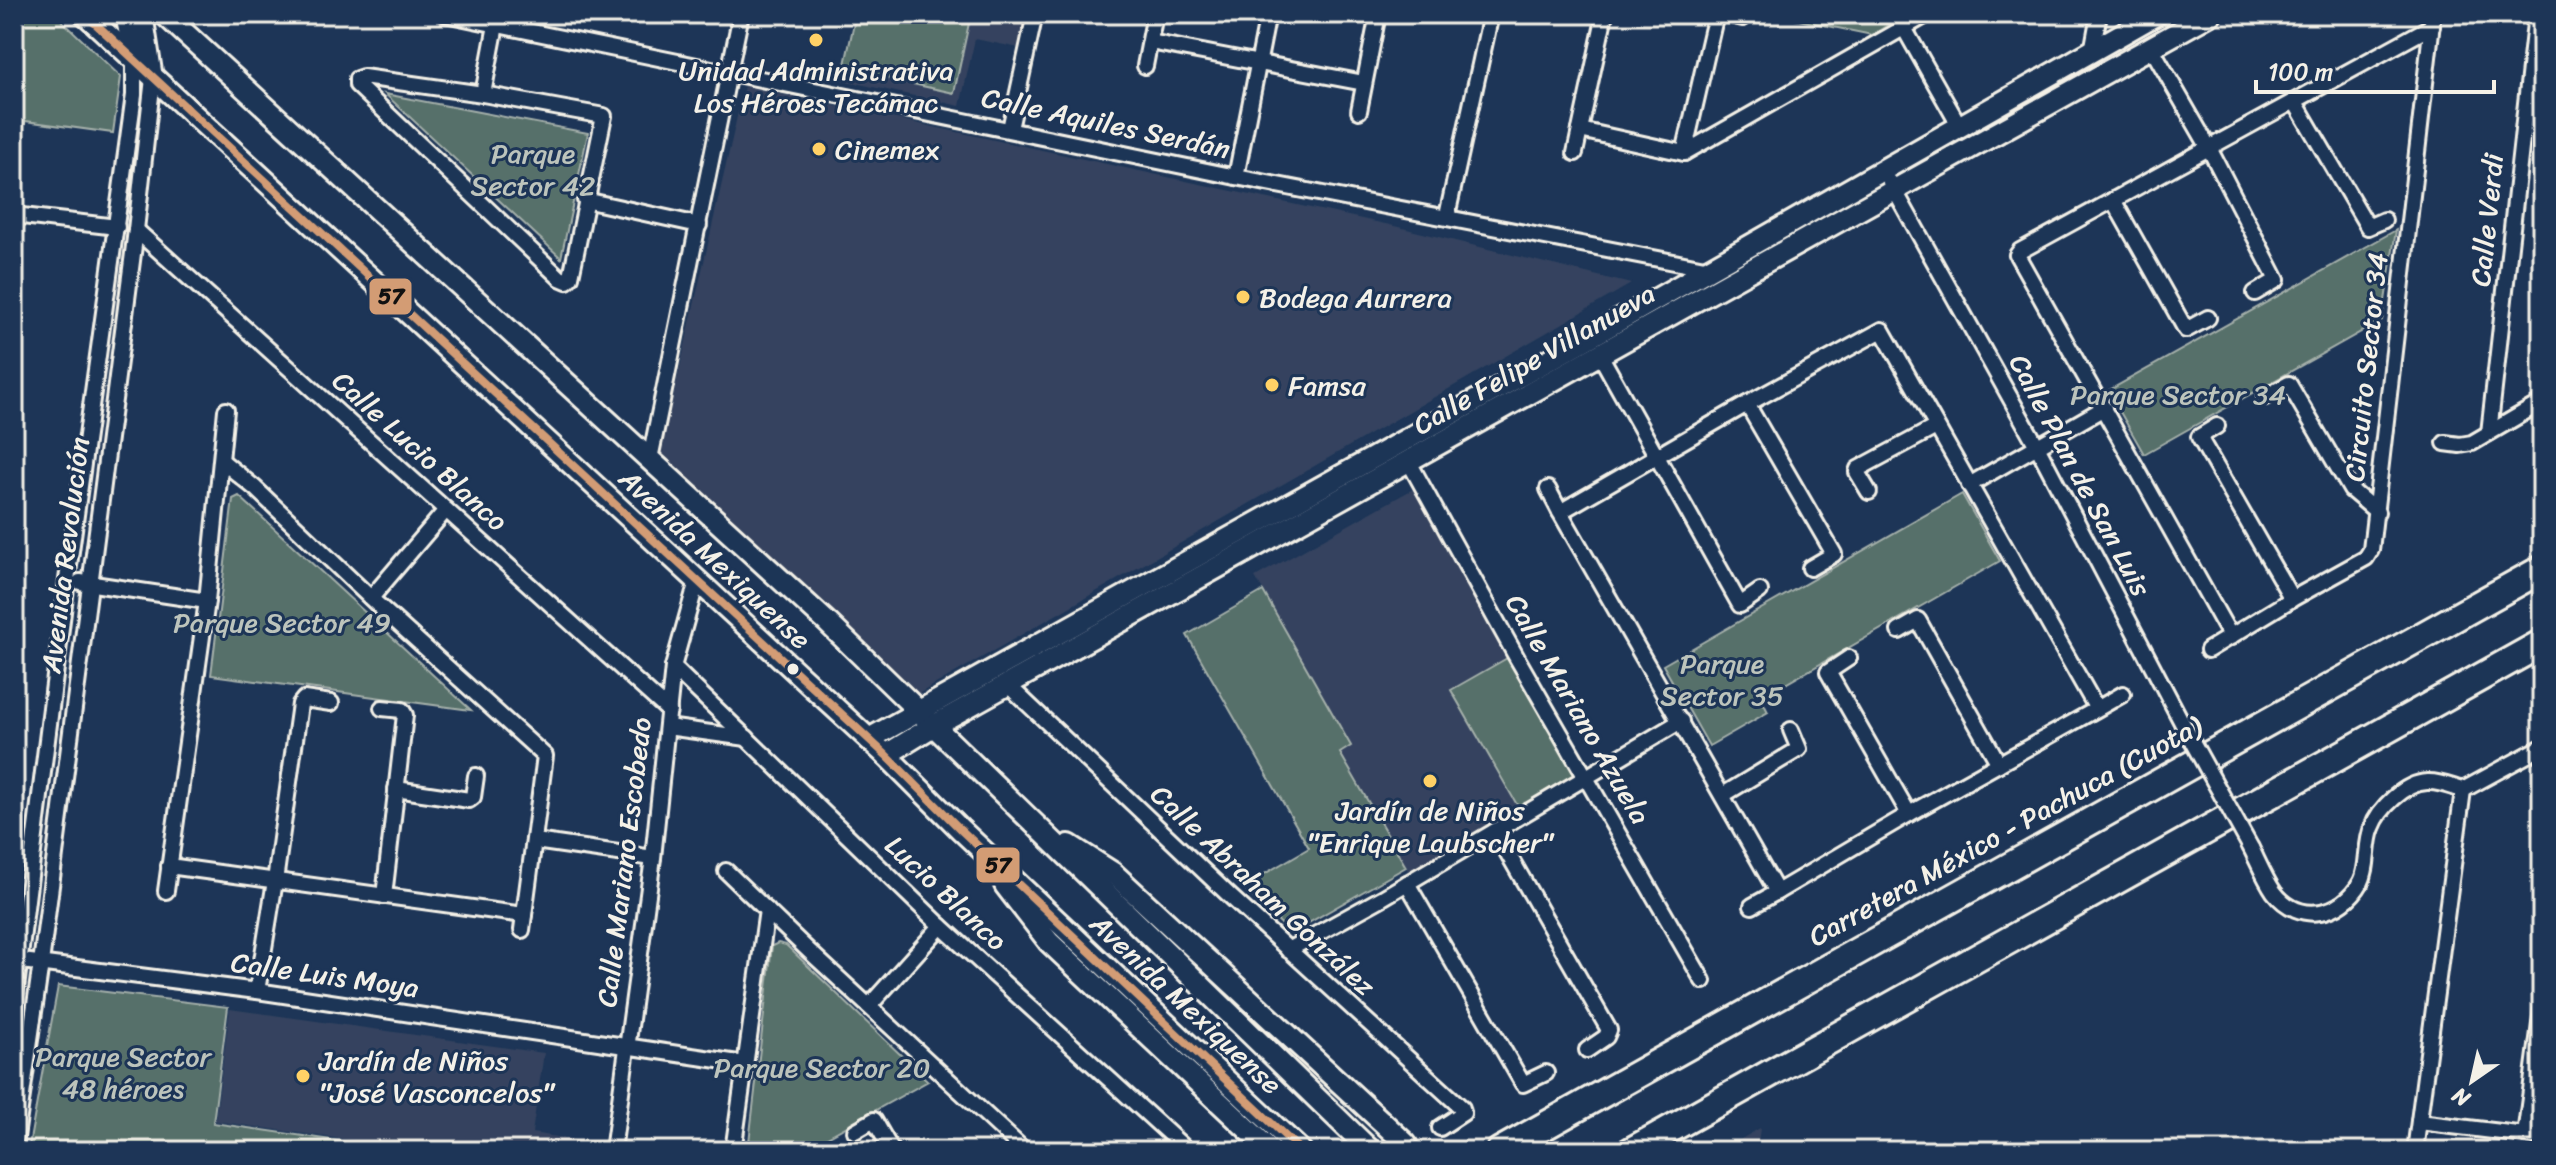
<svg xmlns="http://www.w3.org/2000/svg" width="2556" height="1165" viewBox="0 0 2556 1165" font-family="Sriracha,sans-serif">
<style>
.built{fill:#34435f}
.green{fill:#566f6b;stroke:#a5b0aa;stroke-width:2}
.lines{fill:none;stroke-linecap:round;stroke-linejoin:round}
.minor-casing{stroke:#f4f1e8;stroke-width:20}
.tertiary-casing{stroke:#f4f1e8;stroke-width:24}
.secondary-casing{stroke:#f4f1e8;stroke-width:26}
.motorway-casing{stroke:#f4f1e8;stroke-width:32}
.minor{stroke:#1d3557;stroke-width:14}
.tertiary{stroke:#1d3557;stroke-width:18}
.secondary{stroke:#1d3557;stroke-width:20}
.motorway{stroke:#1d3557;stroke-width:26}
.minor-bridge-casing{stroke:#f4f1e8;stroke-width:20;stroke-linecap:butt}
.minor-bridge{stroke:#1d3557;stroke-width:14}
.bus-1-casing{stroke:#1d3557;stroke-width:14}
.bus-1{stroke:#d39c74;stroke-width:8}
.poi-dot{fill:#ffd166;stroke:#1d3557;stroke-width:3}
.bus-dot{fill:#f4f1e8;stroke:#1d3557;stroke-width:3}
.labels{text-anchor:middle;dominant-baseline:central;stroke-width:6;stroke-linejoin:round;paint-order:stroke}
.poi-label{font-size:28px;fill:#f4f1e8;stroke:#1d3557;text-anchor:start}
.street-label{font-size:28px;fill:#f4f1e8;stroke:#1d3557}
.park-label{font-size:28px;fill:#bdc4bc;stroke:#1d3557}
.line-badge{stroke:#1d3557;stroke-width:3}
.pale-badge-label{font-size:22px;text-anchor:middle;font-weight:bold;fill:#111}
</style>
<rect width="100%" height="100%" fill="#1d3557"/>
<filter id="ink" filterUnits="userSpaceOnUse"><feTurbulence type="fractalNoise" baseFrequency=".0125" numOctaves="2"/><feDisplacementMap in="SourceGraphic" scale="16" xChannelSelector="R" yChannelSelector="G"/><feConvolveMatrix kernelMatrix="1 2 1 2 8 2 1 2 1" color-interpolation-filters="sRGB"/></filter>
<g filter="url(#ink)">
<g class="built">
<polygon points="855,14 1026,14 1019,48 975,39 960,106 841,80"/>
<polygon points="744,86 1390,225 1631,284 913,697 658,463"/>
<polygon points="1413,489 1509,657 1451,690 1520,810 1410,873 1340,752 1351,745 1255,577"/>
<polygon points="230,1009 544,1053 532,1133 596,1143 595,1151 375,1151 375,1144 215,1121"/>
<polygon points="1760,1128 1757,1151 1721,1151"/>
</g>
<g class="green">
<polygon points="14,14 55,14 121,77 113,133 25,121 14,201"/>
<polygon points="856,14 926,14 969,23 954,93 844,69"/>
<polygon points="1769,14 1905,14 1872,35"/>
<polygon points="385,94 588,133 561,258"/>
<polygon points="2396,230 2382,320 2144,454 2108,391"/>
<polygon points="1962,494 2000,561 1761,698 1768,712 1709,746 1663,665"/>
<polygon points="239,496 471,710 211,675 233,499"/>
<polygon points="1263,591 1351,746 1340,753 1406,867 1291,933 1242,887 1309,848 1187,635"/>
<polygon points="1509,657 1577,777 1520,810 1451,690"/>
<polygon points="778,943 786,945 928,1081 802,1151 748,1151 772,946"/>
<polygon points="58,986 228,1007 213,1123 373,1146 372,1151 28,1151"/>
</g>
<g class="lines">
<defs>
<g id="minor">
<polyline points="445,14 1236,177 1710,269"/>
<polyline points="1726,14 1743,18"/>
<polyline points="1904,28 1960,127"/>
<polyline points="1150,42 1364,83"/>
<polyline points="2151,47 2209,148 2277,280 2255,293"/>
<polyline points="2092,52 2099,14"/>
<polyline points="1145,66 1155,14"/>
<polygon points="363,77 483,94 604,116 571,277 567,281 560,278 357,85 357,79"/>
<polyline points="483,94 496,25"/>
<polyline points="2295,102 2368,227 2384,220"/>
<polyline points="1359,111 1378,14"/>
<polyline points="1010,129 1035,14"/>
<polyline points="1580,130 1684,153 1928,14"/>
<polyline points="1575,153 1605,14"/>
<polyline points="1684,153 1716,14"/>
<polyline points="1236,177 1268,14"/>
<polyline points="1890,182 2037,446 2188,734"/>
<polyline points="585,200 699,225"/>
<polyline points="2113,200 2186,330 2208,318"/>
<polyline points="14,215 117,227"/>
<polyline points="1447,216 1491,14"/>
<polyline points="136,230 669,711"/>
<polyline points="1599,353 1740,605 1760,591"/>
<polyline points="2265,397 2289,384 2351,490 2377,512"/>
<polyline points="1747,404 1834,554 1810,568"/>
<polyline points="2217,426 2199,437 2292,599"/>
<polyline points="2489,433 2536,14"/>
<polyline points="2445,443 2460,445 2472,443 2542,402"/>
<polyline points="650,459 741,14"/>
<polyline points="222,461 255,488 378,605 545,756 522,930"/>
<polyline points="1409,462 1517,658 1703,981"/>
<polyline points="1969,485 2104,408"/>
<polyline points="1548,489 1560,512"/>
<polyline points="1869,492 1857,472 1858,469 1936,427"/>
<polyline points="80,582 207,601"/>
<polyline points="371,598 446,510"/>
<polyline points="1899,631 1918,620 1999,764"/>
<polyline points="2231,637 2017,255 2020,251 2432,26"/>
<polyline points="2208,650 2292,599 2366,558 2371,550 2433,14"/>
<polyline points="1849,658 1828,672 1909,814"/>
<polyline points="673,667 941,926 1188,1151"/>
<polyline points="1008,685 1231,897 1462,1108 1463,1113 1440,1128"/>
<polyline points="382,708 402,710 405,715 384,896"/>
<polyline points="2097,709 1882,330 1747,404 1560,512 1777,892 1909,814 2097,709 2123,694"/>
<polyline points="667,727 747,738"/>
<polyline points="396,789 469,800 473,797 476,776"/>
<polyline points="1723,795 1799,749 1791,730"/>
<polyline points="1495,831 1609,1030 1606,1037 1587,1050"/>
<polyline points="535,841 653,858"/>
<path d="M2251 848C2258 862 2265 879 2274 892 2299 925 2342 916 2361 882 2369 867 2365 844 2372 828 2379 808 2405 783 2427 782 2439 781 2452 787 2463 790L2542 747"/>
<polyline points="169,866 524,915"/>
<polyline points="726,871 809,951 1025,1151"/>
<polyline points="1407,883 1523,1084 1546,1073"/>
<polyline points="166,891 207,601 226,410"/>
<polyline points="1752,906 1777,892"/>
<polyline points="1288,950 1382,898 1681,721"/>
<polyline points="14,960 257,991 745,1064"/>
<polyline points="257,991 275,881 300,704 304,699 331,703"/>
<polyline points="14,1004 67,580 134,95 134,60"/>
<polyline points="869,1006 941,926"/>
<polyline points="2419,1122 2542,1137"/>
<polyline points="855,1131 874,1120 892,1151"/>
<polyline points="2525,1135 2542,1009"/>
<polyline points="14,1151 41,963 136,230 153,78"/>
<polyline points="613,1151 653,858 673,667 697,581"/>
<polyline points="733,1151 767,910"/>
<polyline points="2415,1151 2463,790"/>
</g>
<g id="tertiary">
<polyline points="125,14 134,60"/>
<polyline points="143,14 153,78"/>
</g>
<g id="secondary">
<polyline points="85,14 886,755 960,829 1301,1151"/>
<polyline points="164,14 828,623 1371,1151"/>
<polyline points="869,739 1581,342 2157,14"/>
<path d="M886 755 935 725C1360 489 1785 250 2211 14"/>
<polyline points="1069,845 1113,873 1406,1144 1407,1151"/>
<polyline points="1005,885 1049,942 1271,1151"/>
</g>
<g id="motorway">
<polyline points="1500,1151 2542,569"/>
<polyline points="1631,1151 2542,643"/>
</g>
</defs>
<use href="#minor" class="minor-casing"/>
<use href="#tertiary" class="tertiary-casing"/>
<use href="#secondary" class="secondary-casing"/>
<use href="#motorway" class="motorway-casing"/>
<use href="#minor" class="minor"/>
<use href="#tertiary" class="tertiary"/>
<use href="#secondary" class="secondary"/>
<use href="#motorway" class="motorway"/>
<defs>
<polyline id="minor-bridge" points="2188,734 2251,848"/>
</defs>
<use href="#minor-bridge" class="minor-bridge-casing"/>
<use href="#minor-bridge" class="minor-bridge"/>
<defs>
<polyline id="bus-1" points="85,14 886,755 960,829 1301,1151"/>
</defs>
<use href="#bus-1" class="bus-1-casing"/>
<use href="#bus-1" class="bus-1"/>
</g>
</g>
<g class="poi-dot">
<circle cx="816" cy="40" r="8"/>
<circle cx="819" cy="149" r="8"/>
<circle cx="1243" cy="297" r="8"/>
<circle cx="1272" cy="385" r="8"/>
<circle cx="1430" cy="781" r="8"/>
<circle cx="303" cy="1076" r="8"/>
</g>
<circle class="bus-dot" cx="793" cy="669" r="7"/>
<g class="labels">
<g class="poi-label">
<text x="816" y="70" text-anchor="middle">Unidad Administrativa<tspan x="816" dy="32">Los Héroes Tecámac</tspan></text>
<text x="835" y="149">Cinemex</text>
<text x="1259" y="297">Bodega Aurrera</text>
<text x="1288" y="385">Famsa</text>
<text x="1430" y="810" text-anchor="middle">Jardín de Niños<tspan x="1430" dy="32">"Enrique Laubscher"</tspan></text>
<text x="319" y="1060">Jardín de Niños<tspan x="319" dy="32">"José Vasconcelos"</tspan></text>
</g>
<g class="street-label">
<text transform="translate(1106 123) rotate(12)">Calle Aquiles Serdán</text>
<text transform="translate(2487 220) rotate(-84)">Calle Verdi</text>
<text transform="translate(1534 359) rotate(-30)">Calle Felipe Villanueva</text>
<text transform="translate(2366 367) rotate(-84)">Circuito Sector 34</text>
<text transform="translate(420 451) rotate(42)">Calle Lucio Blanco</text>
<text transform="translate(2080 475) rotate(62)">Calle Plan de San Luis</text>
<text transform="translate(65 555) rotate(-83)">Avenida Revolución</text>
<text transform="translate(715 559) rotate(43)">Avenida Mexiquense</text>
<text transform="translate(1578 709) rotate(60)">Calle Mariano Azuela</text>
<text transform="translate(2005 831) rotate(-29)">Carretera México - Pachuca (Cuota)</text>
<text transform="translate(624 862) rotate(-83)">Calle Mariano Escobedo</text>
<text transform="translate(1263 890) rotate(43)">Calle Abraham González</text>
<text transform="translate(946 893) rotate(43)">Lucio Blanco</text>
<text transform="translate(325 975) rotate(8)">Calle Luis Moya</text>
<text transform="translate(1186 1004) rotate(43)">Avenida Mexiquense</text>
</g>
<g class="park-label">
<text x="533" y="153">Parque<tspan x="533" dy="32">Sector 42</tspan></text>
<text x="2178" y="394">Parque Sector 34</text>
<text x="282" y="622">Parque Sector 49</text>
<text x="1722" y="663">Parque<tspan x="1722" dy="32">Sector 35</tspan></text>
<text x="123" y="1056">Parque Sector<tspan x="123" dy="32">48 héroes</tspan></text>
<text x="822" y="1067">Parque Sector 20</text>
</g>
</g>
<g class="line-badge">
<rect x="368" y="277" width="45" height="39" rx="8" fill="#d39c74"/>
<rect x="975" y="846" width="46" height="38" rx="8" fill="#d39c74"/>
</g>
<g class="pale-badge-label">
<text x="391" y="304">57</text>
<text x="998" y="873">57</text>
</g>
<rect width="2556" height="1165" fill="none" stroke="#1d3557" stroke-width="48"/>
<rect x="24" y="24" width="2508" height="1117" fill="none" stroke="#f4f1e8" stroke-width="3" filter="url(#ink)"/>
<g transform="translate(2472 1081) rotate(214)" stroke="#1d3557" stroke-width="6" paint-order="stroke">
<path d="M0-6L14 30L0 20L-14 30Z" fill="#f4f1e8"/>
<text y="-12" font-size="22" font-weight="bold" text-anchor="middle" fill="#f4f1e8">N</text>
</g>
<path d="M2256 80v12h238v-12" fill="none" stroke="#f4f1e8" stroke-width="4"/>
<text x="2268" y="80" font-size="24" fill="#f4f1e8" stroke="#1d3557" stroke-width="6" paint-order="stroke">100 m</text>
</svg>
